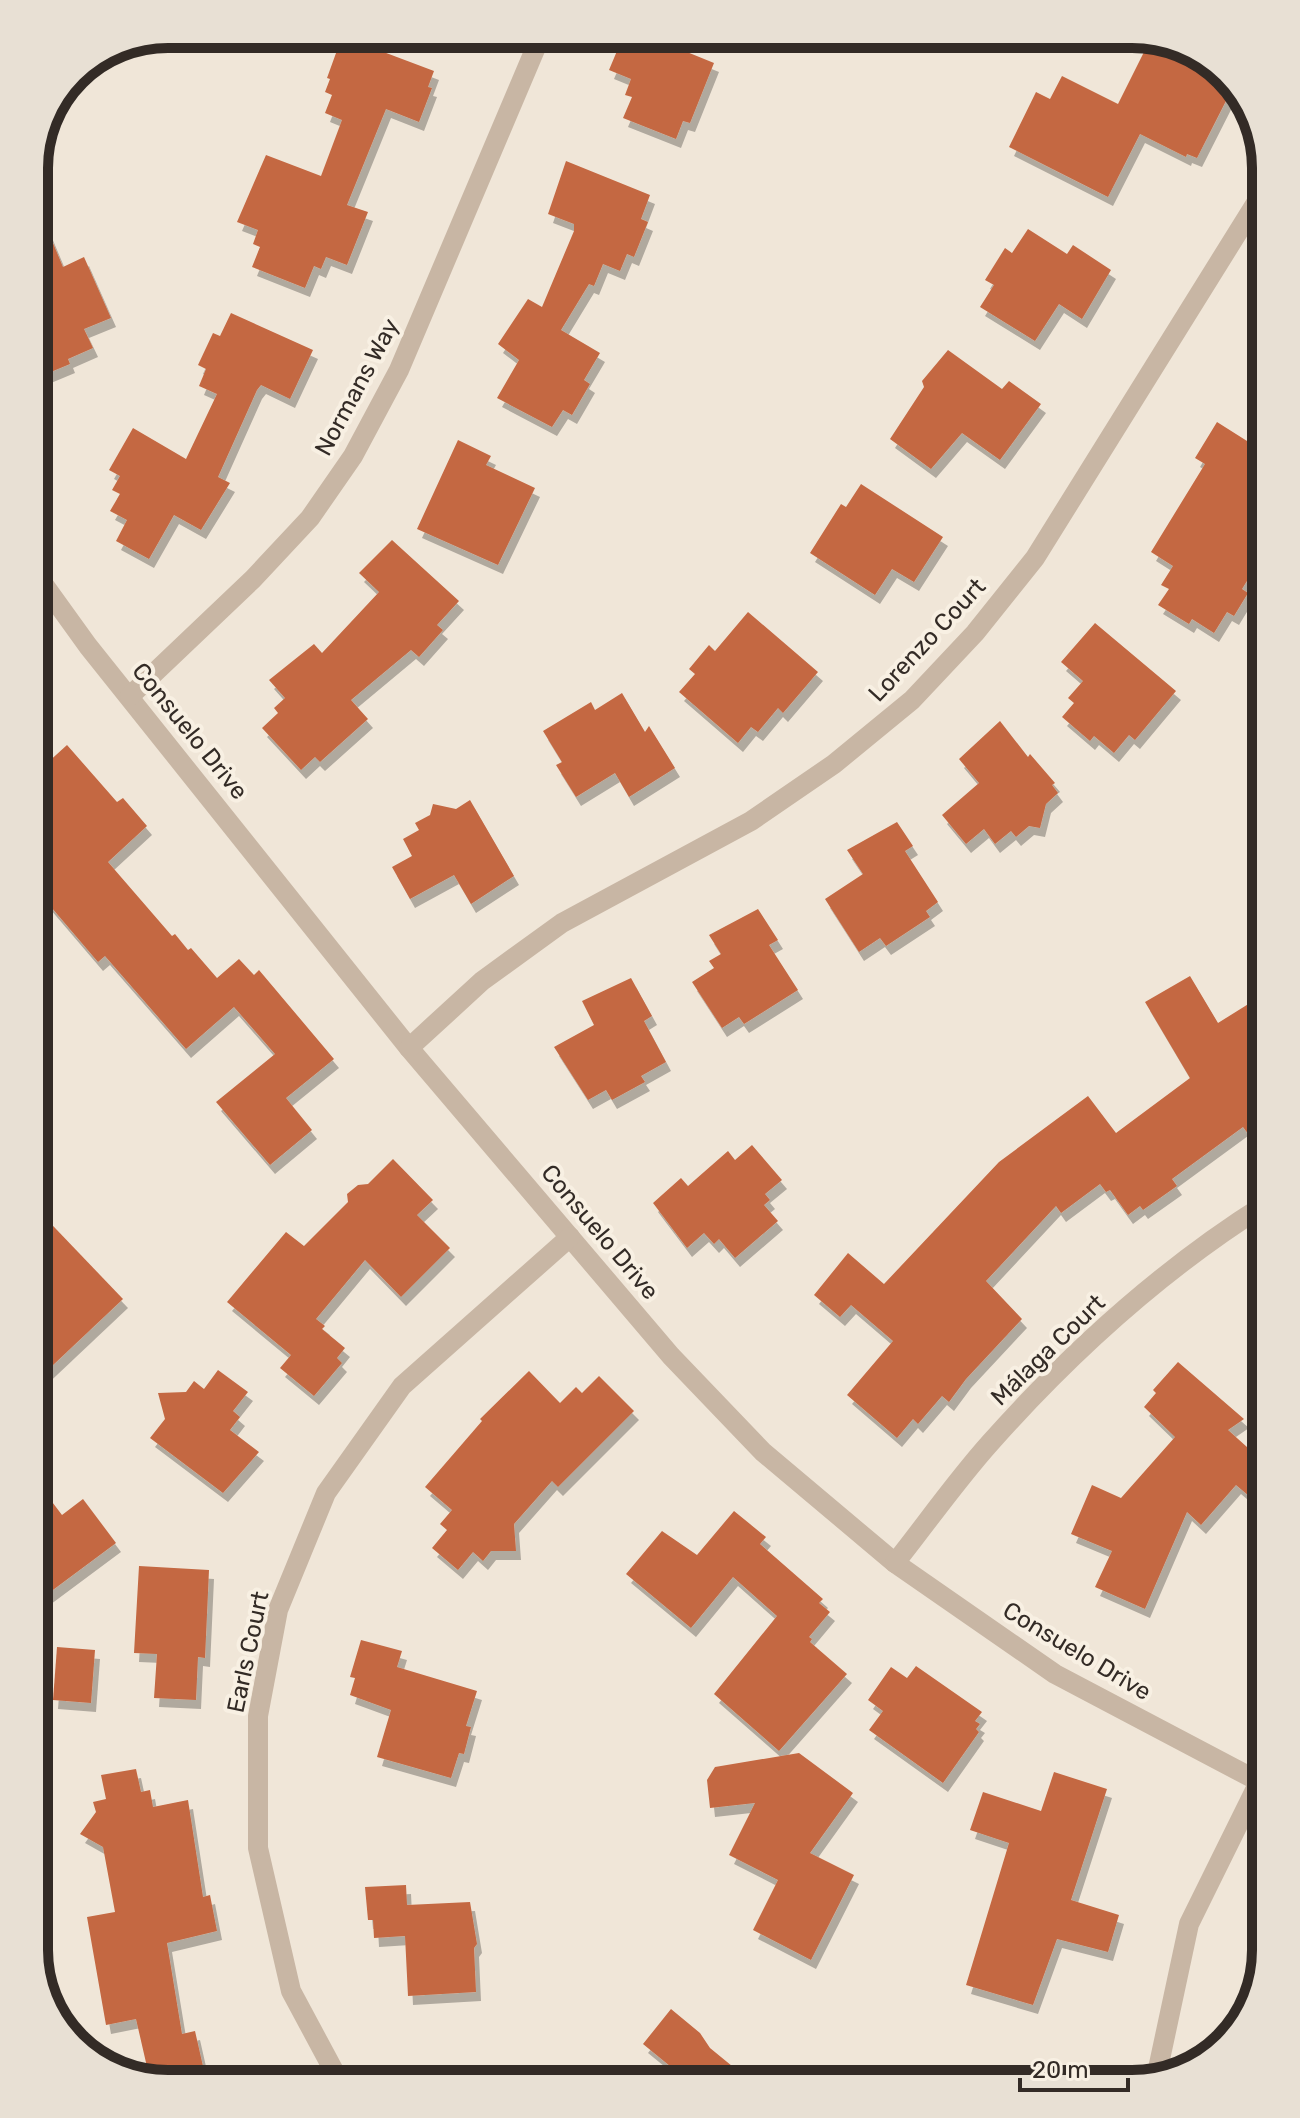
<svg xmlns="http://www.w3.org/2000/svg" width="1300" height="2118" viewBox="0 0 1300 2118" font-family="Rubik,sans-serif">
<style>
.building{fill:#c46842;filter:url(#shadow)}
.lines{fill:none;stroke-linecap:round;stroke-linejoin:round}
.minor{stroke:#c8b6a4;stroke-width:20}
.tertiary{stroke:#c8b6a4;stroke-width:20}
.labels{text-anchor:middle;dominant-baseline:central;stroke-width:8;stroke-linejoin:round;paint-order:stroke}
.street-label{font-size:24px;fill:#332b26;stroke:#f8f0e3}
.rim{fill:none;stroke:#332b26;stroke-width:10}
</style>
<defs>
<filter id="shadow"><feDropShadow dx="5" dy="9" stdDeviation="0" flood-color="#0004"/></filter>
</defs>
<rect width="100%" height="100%" fill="#f0e6d8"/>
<g class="building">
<polygon points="1151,38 1206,56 1233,87 1197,158 1187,154 1186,157 1140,134 1108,197 1009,147 1036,92 1050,99 1062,76 1118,104"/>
<polygon points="622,39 655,39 714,63 690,123 683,121 676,139 623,118 632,97 625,95 631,79 609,70"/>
<polygon points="340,42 357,42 434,71 428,87 432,88 419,122 386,109 347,205 368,212 347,265 326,257 321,269 314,266 305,288 252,267 260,247 253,244 258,230 237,222 266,155 321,176 342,120 325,113 332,95 325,92 330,79 327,78"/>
<polygon points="566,161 650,195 641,219 648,222 634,257 627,254 620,271 603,264 594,286 589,284 561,330 600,353 584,380 590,384 572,415 563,410 552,427 497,398 519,360 498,344 528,299 542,307 574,231 574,224 548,214"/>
<polygon points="34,198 63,267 84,257 111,318 84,329 93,348 68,359 70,364 34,379"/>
<polygon points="1028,229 1067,254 1073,245 1111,270 1082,319 1059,304 1035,341 980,307 994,285 985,280 1005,248 1012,253"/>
<polygon points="231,313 313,350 290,399 261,385 257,390 218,477 230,483 201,530 174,515 149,559 116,541 127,520 110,511 120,494 112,490 120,476 109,470 133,428 186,459 217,394 199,386 206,369 198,365 213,333 220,336"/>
<polygon points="948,350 1002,389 1009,381 1041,404 1000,460 962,433 931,469 890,439 924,387 922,381"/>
<polygon points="1217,422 1266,453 1266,550 1242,589 1248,593 1234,616 1227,612 1214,633 1192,619 1189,624 1158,605 1169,589 1161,585 1173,566 1151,552 1205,464 1195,458"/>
<polygon points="458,440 491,456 486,465 535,488 498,565 417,529"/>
<polygon points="861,484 943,537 914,582 892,569 875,595 810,553 841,504 846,507"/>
<polygon points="392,540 459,601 437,625 443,630 419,657 411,650 351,700 368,719 320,762 315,757 301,770 262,728 278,713 274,708 285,698 269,680 314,644 322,653 379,592 359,573"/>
<polygon points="748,612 818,672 783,713 778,708 758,732 751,727 738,743 679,692 695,674 689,669 709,645 715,651"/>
<polygon points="1095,623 1176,691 1135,740 1129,735 1114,753 1094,736 1090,741 1062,717 1074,703 1068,698 1083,681 1061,662"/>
<polygon points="622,693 645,732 649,726 675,768 629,797 615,773 576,797 556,765 562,762 543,731 591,702 595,710"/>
<polygon points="1000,721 1028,757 1030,754 1055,783 1052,785 1058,793 1046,804 1040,828 1029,826 1016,837 1011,831 995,844 984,829 966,844 942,815 979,783 959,759"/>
<polygon points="67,745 117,802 123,798 147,826 108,862 172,936 175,934 188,950 191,948 217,978 239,959 254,975 259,970 334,1059 286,1098 312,1130 270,1165 216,1102 275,1054 234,1007 186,1049 105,956 98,962 34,887 34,775"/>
<polygon points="470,800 514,876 471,904 454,875 410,899 392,867 412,856 403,839 419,830 415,823 430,815 433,804 456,809"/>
<polygon points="897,822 913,846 905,851 938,902 926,911 930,917 886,946 880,938 859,952 825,899 863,874 847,850"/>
<polygon points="758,909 778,940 769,945 798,990 744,1024 739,1017 722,1028 692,982 714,968 709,961 721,954 709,935"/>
<polygon points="1190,976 1218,1023 1266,993 1266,1122 1249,1135 1243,1127 1172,1179 1177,1186 1143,1210 1140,1206 1128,1215 1110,1190 1106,1192 1100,1184 1061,1213 1056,1206 986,1281 1022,1319 966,1379 949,1402 942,1396 918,1424 913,1419 897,1438 847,1395 893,1341 851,1305 840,1317 814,1295 848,1253 884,1284 999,1162 1088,1096 1116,1133 1190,1078 1145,1002"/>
<polygon points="631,978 652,1016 644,1021 666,1062 641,1076 645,1082 612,1100 606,1090 588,1100 554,1047 594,1025 582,1001"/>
<polygon points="752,1145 782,1180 765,1194 770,1200 764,1205 778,1221 735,1258 719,1239 714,1244 704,1233 687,1248 653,1203 681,1178 688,1186 728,1151 735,1160"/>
<polygon points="393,1159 433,1200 417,1215 450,1248 401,1297 365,1260 316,1319 325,1326 322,1329 345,1348 337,1358 342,1363 314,1396 280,1368 291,1355 227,1302 286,1232 304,1246 348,1202 347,1194 358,1185 368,1184"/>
<polygon points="34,1206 123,1299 34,1383"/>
<polygon points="1178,1362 1244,1419 1228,1430 1266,1464 1266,1477 1249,1496 1236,1485 1201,1525 1187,1512 1145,1609 1095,1587 1112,1551 1071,1534 1092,1485 1121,1498 1175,1437 1144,1407 1156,1393 1153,1390"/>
<polygon points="218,1370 248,1392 233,1411 240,1417 230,1430 259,1452 223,1493 150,1438 165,1419 158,1393 186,1392 194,1381 204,1389"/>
<polygon points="529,1371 560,1403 576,1387 582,1393 599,1376 634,1411 558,1487 552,1481 514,1524 516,1551 491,1551 483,1561 473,1552 458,1570 432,1548 447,1530 440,1524 452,1510 425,1487 482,1421 480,1419"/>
<polygon points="34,1478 62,1515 83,1499 116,1543 34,1604"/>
<polygon points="734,1511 766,1537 760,1544 823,1599 819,1603 830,1612 809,1637 812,1639 810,1642 847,1674 779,1751 714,1694 777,1616 733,1577 691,1628 626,1574 662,1531 697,1555"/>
<polygon points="139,1566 209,1570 205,1658 198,1657 196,1700 154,1698 157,1654 134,1653"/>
<polygon points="361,1640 402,1651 397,1667 477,1691 466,1726 471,1727 464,1754 459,1753 451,1778 377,1757 391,1710 350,1695 355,1678 350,1677"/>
<polygon points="57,1647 95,1650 91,1703 53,1700"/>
<polygon points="916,1666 982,1712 975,1721 980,1724 976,1729 979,1732 943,1783 869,1730 883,1711 868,1700 891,1667 907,1678"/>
<polygon points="799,1753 853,1793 810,1853 854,1875 811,1960 753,1930 778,1880 729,1855 755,1803 710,1808 707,1780 715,1767"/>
<polygon points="136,1769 141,1792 150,1790 153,1807 188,1800 203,1897 210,1895 217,1931 167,1943 182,2034 195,2031 207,2084 160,2084 150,2080 136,2019 106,2025 87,1917 115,1912 103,1847 80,1834 96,1812 93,1802 106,1799 101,1775"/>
<polygon points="1054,1772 1107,1789 1071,1900 1119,1915 1108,1952 1057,1939 1033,2005 966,1985 1009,1843 970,1830 983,1792 1041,1811"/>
<polygon points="406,1885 407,1905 470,1902 477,1944 474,1948 476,1992 408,1996 405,1936 374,1938 373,1920 368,1920 365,1887"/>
<polygon points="671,2009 700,2033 710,2048 754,2084 692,2084 643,2044"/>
</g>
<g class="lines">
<g class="minor">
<polyline points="34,571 88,646 409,1048 671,1356 763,1452 895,1563 1055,1674 1258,1781"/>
<polyline points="130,696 253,579 310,518 353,456 399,370 539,40"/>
<polyline points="409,1048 482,981 562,923 751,821 834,764 912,700 975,633 1035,558 1266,187"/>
<path d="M895 1563C926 1524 956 1481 990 1443 1070 1353 1164 1268 1266 1204"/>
<polyline points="335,2073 291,1991 258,1848 258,1716 278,1610 326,1493 402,1386 570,1237"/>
</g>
<polyline class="tertiary" points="1156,2078 1189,1924 1266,1768"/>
</g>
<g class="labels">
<g class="street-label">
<text transform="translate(357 387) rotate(-62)">Normans Way</text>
<text transform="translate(927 640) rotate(-47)">Lorenzo Court</text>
<text transform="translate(190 731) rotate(51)">Consuelo Drive</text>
<text transform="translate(600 1232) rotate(50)">Consuelo Drive</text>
<text transform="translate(1048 1350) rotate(-44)">Málaga Court</text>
<text transform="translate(1077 1651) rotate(31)">Consuelo Drive</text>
<text transform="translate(248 1652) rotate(-78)">Earls Court</text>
</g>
</g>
<path d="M0 0H1300V2118H0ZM168 48H1132A120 120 0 0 1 1252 168V1950A120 120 0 0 1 1132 2070H168A120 120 0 0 1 48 1950V168A120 120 0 0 1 168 48Z" fill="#e8e0d4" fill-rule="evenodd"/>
<path class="rim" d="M168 48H1132A120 120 0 0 1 1252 168V1950A120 120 0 0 1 1132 2070H168A120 120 0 0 1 48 1950V168A120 120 0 0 1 168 48Z"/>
<path d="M1020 2078v12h108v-12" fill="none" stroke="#332b26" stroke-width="4"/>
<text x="1032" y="2078" font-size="24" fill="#332b26" stroke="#f8f0e3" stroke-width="6" paint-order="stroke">20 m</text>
</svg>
